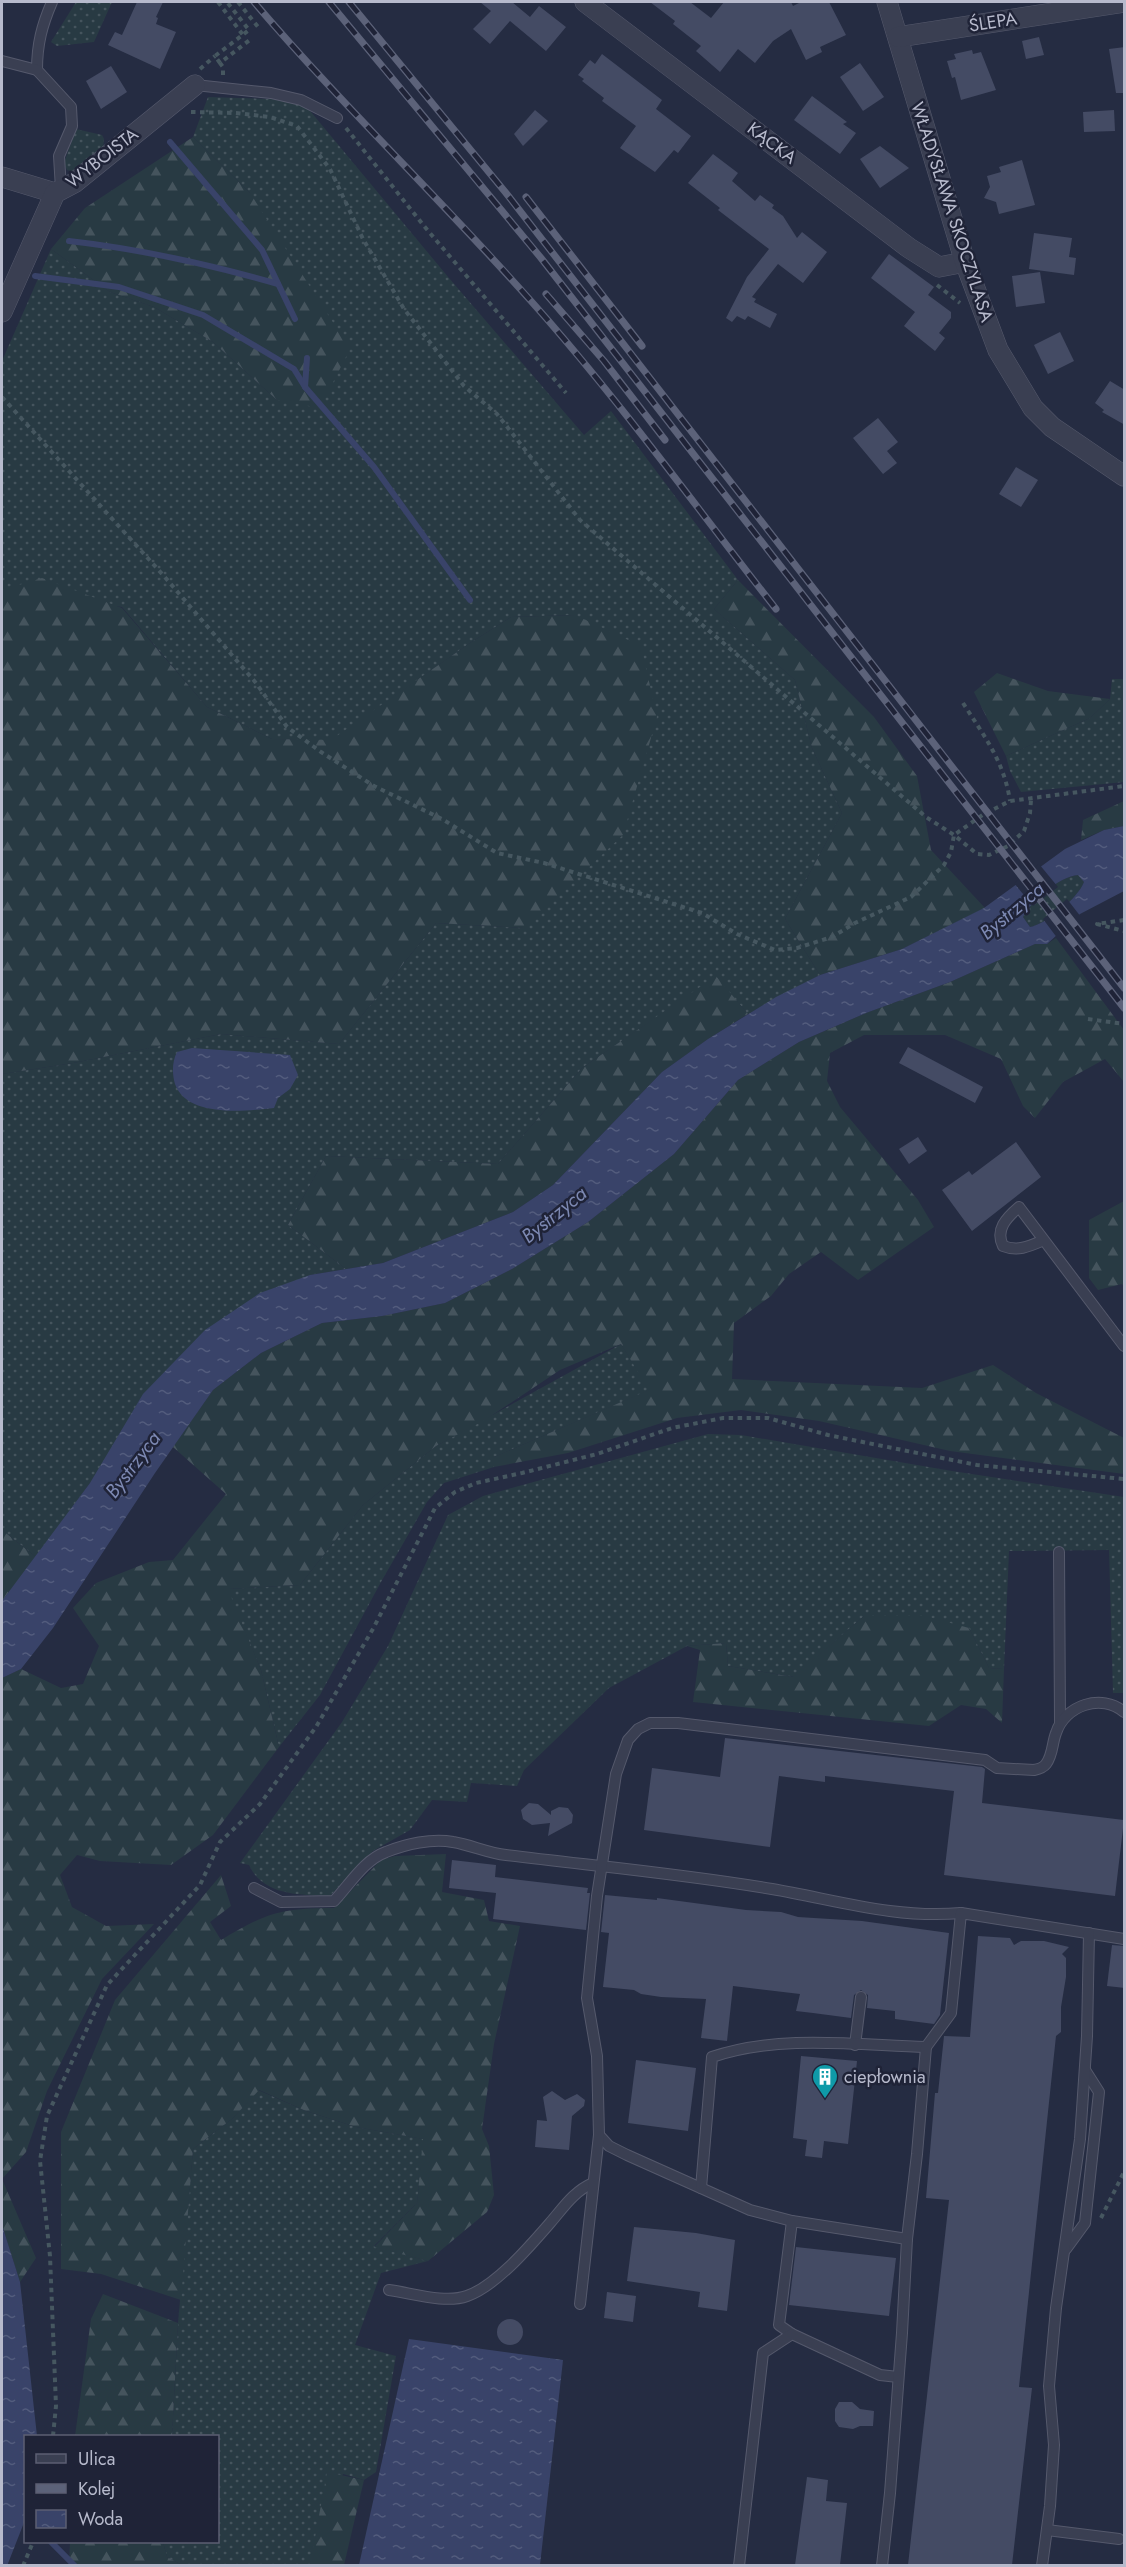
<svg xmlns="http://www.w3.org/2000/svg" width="1126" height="2567" viewBox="0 0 1126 2567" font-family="Jost,sans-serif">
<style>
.grass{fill:url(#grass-dots)}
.forest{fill:url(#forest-firs)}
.water{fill:url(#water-ripples);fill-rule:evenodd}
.pier{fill:#252c42}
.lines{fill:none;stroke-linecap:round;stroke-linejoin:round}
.stream{stroke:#394369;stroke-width:6}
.building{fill:#444b64}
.lane-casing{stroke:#55596c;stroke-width:12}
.street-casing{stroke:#55596c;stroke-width:21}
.path{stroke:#465760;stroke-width:4;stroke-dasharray:4.5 4.5;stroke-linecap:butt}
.lane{stroke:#3a3f52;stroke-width:10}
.street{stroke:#3a3f52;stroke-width:20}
.rail-casing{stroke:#5c6279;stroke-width:7}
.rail{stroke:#1f2337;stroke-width:4.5;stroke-dasharray:14;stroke-linecap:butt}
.labels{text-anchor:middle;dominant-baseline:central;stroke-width:5;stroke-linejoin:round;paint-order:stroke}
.street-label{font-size:18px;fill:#b7bacc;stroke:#1f2337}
.poi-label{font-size:18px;fill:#b7bacc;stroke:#1f2337;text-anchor:start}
.water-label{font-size:20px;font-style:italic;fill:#7d89b3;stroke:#1f2337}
</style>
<defs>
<pattern id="grass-dots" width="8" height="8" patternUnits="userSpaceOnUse" patternTransform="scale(1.5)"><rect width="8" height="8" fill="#283a43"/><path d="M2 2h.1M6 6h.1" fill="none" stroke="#45545d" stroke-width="1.8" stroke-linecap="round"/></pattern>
<pattern id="forest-firs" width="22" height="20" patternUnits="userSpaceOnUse" patternTransform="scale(1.5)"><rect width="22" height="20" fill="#283a43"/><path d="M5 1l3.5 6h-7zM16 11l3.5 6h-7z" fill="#45545d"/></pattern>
<pattern id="water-ripples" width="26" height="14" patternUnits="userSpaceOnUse" patternTransform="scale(1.5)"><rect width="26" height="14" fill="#394369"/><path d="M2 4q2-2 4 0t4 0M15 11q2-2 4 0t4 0" fill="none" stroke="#535c7d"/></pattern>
</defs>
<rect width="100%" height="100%" fill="#252c42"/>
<g class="grass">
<polygon points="76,2 112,2 94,42 57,46 51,42"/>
<polygon points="208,97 301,100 449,278 584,435 611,411 738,580 714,609 795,680 812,748 842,813 785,919 820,975 748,1014 716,977 582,1068 498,1164 326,1156 288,1225 346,1269 310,1275 90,1483 36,1557 2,1530 2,1074 73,1063 221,1034 339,1044 436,923 524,928 575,615 511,617 470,643 331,741 272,739 207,707 122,607 2,590 2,361 51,249 110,292 154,307 213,342 277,400 250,193 193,137"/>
<polygon points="76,129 102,135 104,139 103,150 74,172 67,170 64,163"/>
<polygon points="1112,679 1124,679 1124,782 1021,792 1010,771 1006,756 1090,718 1110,699"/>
<path d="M1078 875 1084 882C1078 898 1047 924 1030 927L1023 917C1031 901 1060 876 1078 875Z"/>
<polygon points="621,1344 650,1390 494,1457 494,1467 444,1483 427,1502 381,1582 320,1695 279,1747 261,1670 227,1589 300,1585 363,1505 436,1446"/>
<path d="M708 1434 741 1435 952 1471 1124 1497V1693H1113L1109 1550 1009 1551 1004 1669 989 1668 969 1628 864 1616 794 1677 728 1666 726 1643 687 1646 609 1688 524 1770 517 1786 471 1783 467 1802 432 1800 410 1830 373 1851 330 1896C301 1895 263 1896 249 1865L240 1863 342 1722 388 1646 448 1515 483 1496Z"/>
<polygon points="258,2090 306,2111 356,2127 424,2139 417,2203 374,2246 428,2261 381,2273 355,2345 396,2356 376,2472 364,2480 343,2474 310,2565 182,2565 167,2557 163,2542 218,2542 218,2436 172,2436 178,2323 193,2149 233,2118"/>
</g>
<g class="forest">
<polygon points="193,137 250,193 350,349 320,408 277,400 213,342 154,307 110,292 51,249 85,208"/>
<polygon points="42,578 122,608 207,707 272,739 331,740 470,643 511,617 575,615 641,646 657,717 623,835 524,928 436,923 339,1044 221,1034 73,1063 2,1074 2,590"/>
<polygon points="738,580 874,717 917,776 931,850 985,908 902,949 820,975 785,919 842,813 812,748 795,680 714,609"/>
<polygon points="997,673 1048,691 1110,699 1090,718 1006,756 974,692"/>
<polygon points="1124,801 1124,826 1104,830 1081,840 1083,820"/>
<polygon points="1056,938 1124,1030 1124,1082 1105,1059 1063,1082 1035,1118 1023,1106 1001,1059 945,1035 864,1035 830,1053 827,1081 840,1107 918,1200 934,1227 858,1280 821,1252 789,1274 771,1296 734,1323 732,1379 922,1388 993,1365 1036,1393 1124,1438 1124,1474 950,1451 819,1421 741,1410 677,1418 568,1453 494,1467 494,1457 649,1390 621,1344 560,1370 485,1420 436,1446 363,1505 300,1585 228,1589 261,1670 279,1747 213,1835 171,1865 100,1861 77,1855 60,1875 72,1907 106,1926 154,1924 102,1979 47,2091 26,2152 2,2179 36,2258 20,2282 2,2225 2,1678 21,1669 61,1688 83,1684 99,1646 73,1608 96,1583 149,1562 173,1560 226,1494 173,1447 213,1390 261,1353 322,1323 382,1316 445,1303 512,1269 588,1222 674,1154 738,1080 799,1042 866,1013 950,982 1035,944 1047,944"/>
<polygon points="716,976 748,1014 708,1039 662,1072 553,1185 513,1212 383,1263 346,1269 288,1225 326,1156 498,1164 582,1068"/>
<polygon points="1124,1201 1124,1287 1122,1284 1098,1290 1089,1278 1089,1220"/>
<polygon points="2,1530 36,1557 2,1601"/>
<polygon points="864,1616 925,1616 969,1628 989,1668 1004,1669 1002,1723 986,1709 961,1705 929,1726 693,1702 700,1650 687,1646 726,1643 728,1666 793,1677"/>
<path d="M446 1854 442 1892 484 1900 489 1921 520 1926 494 2044 482 2129 489 2146 494 2195 487 2212 428 2261 374 2247 417 2203 423 2139 356 2127 306 2111 259 2090 233 2118 193 2149 181 2300 101 2274 61 2269V2132L115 2000 221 1875 231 1906 210 1922 221 1940C266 1913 281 1908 334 1908L381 1860 395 1856Z"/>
<polygon points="103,2294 178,2323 172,2436 75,2436 91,2319"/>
<polygon points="327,2472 364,2480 344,2565 310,2565"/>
<polygon points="70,2542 163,2542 167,2557 182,2565 69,2565"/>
</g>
<g class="water">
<path d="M1124 826V891L1080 914 1047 944H1035L950 982 866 1013 799 1042 738 1080 674 1154 588 1222 512 1269 445 1303 382 1316 322 1323 261 1353 213 1390 155 1473 53 1628 21 1669 2 1678V1601L90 1483 143 1394 205 1330 260 1293 310 1275 383 1263 513 1212 553 1185 662 1072 708 1039 776 997 820 975 902 949 984 908 1065 849 1104 830ZM1078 875 1084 882C1078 898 1047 924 1030 927L1023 917C1031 901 1060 876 1078 875Z"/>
<path d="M192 1048 290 1055 298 1075 290 1089 278 1098 274 1108C245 1111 187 1118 175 1084 172 1073 172 1062 177 1052Z"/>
<polygon points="2,2225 20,2282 37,2436 26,2436 25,2520 7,2566 2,2565"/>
<polygon points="409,2339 563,2360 540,2565 359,2565"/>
</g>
<g class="pier">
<polygon points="1039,864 1058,887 1033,906 1014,883"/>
<polygon points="1067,899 1081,917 1058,939 1043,919"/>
</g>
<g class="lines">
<g class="stream">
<polyline points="170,142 262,250 295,319"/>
<path d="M69 241C141 249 208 264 278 284"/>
<polyline points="35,276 119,287 203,315 294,369 305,387 374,467 470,600"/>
<polyline points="305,387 307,358"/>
<polyline points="51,2542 75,2566"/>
</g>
</g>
<g class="building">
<polygon points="137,2 163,2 156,17 158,18 156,24 176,32 160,69 108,45 115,32 122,35"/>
<polygon points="480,2 512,2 530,17 539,6 566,27 546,51 510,21 490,44 473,29 491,11"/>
<polygon points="650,2 690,2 711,18 724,2 791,2 793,6 801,2 829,2 846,35 820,47 822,52 806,60 791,29 773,41 755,63 738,49 720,72 696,51 701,46 673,24 675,21"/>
<polygon points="1039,37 1044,55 1026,59 1022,41"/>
<polygon points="1125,47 1125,93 1116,93 1109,49"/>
<polygon points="972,50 973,54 981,52 996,90 961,100 955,77 952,78 947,61 956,59 954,54"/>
<polygon points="602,54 662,100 656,109 691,136 678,153 674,150 655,172 620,148 636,126 602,101 604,98 582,81 584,79 578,75 590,60 595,64"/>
<polygon points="860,63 884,97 863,111 840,77"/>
<polygon points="111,66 127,92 101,109 86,81"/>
<polygon points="812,96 847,122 843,124 856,133 840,154 794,120"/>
<polygon points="535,110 548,121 523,146 514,134"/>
<polygon points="1114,110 1115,131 1084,132 1083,112"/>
<polygon points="880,146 909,168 880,188 860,159"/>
<polygon points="713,154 738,173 732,181 755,201 760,195 774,205 772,208 783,216 797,238 802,232 827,252 803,283 778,264 752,297 756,299 754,302 777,314 770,328 748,316 745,320 737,316 732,322 726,318 747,277 769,249 718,210 720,208 688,183"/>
<polygon points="1022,160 1035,205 999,214 996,202 984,198 990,187 987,176 1001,172 999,167"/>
<polygon points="1034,233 1072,238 1069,257 1076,258 1074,275 1029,269"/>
<polygon points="889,254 934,287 928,295 951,312 951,318 939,333 945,338 935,351 904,326 915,312 871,278"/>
<polygon points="1040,272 1045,303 1016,307 1012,276"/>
<polygon points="1060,332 1074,361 1048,374 1034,345"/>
<polygon points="1110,381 1125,390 1125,425 1102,412 1104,410 1095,403"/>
<polygon points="878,418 898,442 887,451 897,463 883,474 853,438"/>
<polygon points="1016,467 1038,480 1021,507 999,494"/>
<polygon points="908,1047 983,1087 975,1103 899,1063"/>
<polygon points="918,1137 927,1151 909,1164 899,1149"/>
<polygon points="1016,1142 1041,1177 972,1231 942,1190 969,1171 972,1175"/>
<polygon points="725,1738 982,1767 985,1769 982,1803 1124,1820 1115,1896 944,1875 954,1791 825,1776 825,1782 779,1776 770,1847 644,1830 652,1768 720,1777"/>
<polygon points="529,1803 538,1804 551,1815 551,1811 559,1807 568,1808 573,1815 572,1823 548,1836 550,1823 532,1825 523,1819 521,1810"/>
<polygon points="452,1860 496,1865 495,1877 588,1888 587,1893 590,1893 586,1930 493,1919 496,1893 449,1888"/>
<polygon points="605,1895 657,1900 657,1898 746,1910 781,1912 798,1917 862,1921 949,1933 940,2015 934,2024 895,2019 895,2011 867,2008 868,1995 861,1990 854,1995 851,2018 813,2013 796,2011 800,1994 733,1986 727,2041 701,2038 706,1999 661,1997 641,1994 634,1990 603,1987 609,1933 601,1932"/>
<polygon points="978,1936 1010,1938 1014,1945 1021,1941 1044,1941 1069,1947 1062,1954 1066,1958 1066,1977 1061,2007 1061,2032 1056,2036 1019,2387 1032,2388 1012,2565 908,2565 949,2200 926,2198 935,2093 938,2093 944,2036 970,2037"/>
<polygon points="1112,1945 1125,1946 1125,1988 1107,1986"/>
<polygon points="801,2056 857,2061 848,2144 824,2141 822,2158 805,2156 807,2140 793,2138"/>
<polygon points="636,2060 696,2068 688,2131 628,2123"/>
<polygon points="552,2091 565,2100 577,2094 585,2100 584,2106 572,2116 569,2150 535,2147 537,2120 547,2121 543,2097"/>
<polygon points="634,2227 696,2233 735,2240 727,2311 698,2307 700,2292 627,2281"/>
<polygon points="796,2247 896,2258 889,2316 789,2305"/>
<polygon points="607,2292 636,2296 633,2322 604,2318"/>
<circle cx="510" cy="2332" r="13"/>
<polygon points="839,2402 852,2402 860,2409 874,2411 873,2426 860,2426 853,2429 839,2427 835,2421 835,2409"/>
<polygon points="807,2477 828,2480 826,2501 847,2503 840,2565 795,2565"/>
</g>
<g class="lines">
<defs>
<g id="lane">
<path d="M52 2C42 25 37 44 37 70L71 107 72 126 59 156 61 189"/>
<polyline points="2,61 37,70"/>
<polyline points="195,85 271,93 301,100 337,118"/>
<path d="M1044 1240C1030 1246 1018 1252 1003 1246 995 1230 1006 1218 1019 1207L1124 1346"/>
<polyline points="1059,1552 1060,1723"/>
<path d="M254 1888 281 1902 334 1901C350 1884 364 1860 386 1852 406 1844 432 1838 453 1842 471 1845 488 1853 506 1855 595 1866 684 1874 772 1889 836 1900 896 1919 961 1913"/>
<polyline points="855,2045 861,1997"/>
<polyline points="599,2135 609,2146 627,2155 750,2210 792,2221"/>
<path d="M701 2188 712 2057C780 2034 856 2045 926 2047"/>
<polyline points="1066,2249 1085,2223 1095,2130 1099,2092 1085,2070"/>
<path d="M389 2290C412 2293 445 2304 467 2296 496 2286 530 2246 550 2223 563 2208 574 2191 593 2183"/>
<path d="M580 2304 599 2135 597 2056 587 1998 597 1896 616 1774 628 1740 638 1729 650 1723H678L985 1760 997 1768 1034 1770C1039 1769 1043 1768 1046 1764 1053 1755 1052 1743 1056 1733 1065 1705 1102 1693 1124 1712"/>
<polyline points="792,2334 779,2325 792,2221 907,2239"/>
<polyline points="1047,2530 1119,2539"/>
<polyline points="739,2566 763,2353 792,2334 880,2375 898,2377"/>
<polyline points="882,2566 890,2493 902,2333 907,2239 917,2154 926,2047 951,2013 961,1913 1124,1939"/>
<polyline points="1042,2566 1050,2506 1054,2445 1049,2386 1056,2308 1080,2139 1087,2036 1089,1933"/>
</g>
<g id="street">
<polyline points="585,2 909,248 939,267 965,262"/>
<polyline points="887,2 965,262 998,350 1033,408 1052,427 1124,476"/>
<polyline points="898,37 1124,2"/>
<polyline points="2,177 55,193"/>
<polyline points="2,312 55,193 74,183 195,85"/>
</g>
</defs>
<use href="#lane" class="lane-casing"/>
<use href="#street" class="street-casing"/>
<g class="path">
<polyline points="218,2 243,35"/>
<polyline points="238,2 258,27"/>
<polyline points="220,63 215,56 249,30 227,2"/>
<polyline points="200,69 215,56"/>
<polyline points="223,75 223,67 220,63 251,39"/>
<polyline points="191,112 236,113 270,117 297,126 330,169 363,239 404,309 464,386 497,414 580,520 926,817 954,835 977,854 989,855 1008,846 1024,831 1030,813 1031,800"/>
<polyline points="346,128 424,226 566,393"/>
<polyline points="937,285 960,303"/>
<polyline points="2,397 163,575 256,683 287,727 321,752 374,786 442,819 497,853 544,863 702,913 737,934 775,950 797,948 832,937 855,923 911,897 944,865 951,852 954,835 984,814 1010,801 1124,786"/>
<path d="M963 703C984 736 1004 761 1010 801"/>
<polyline points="1124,920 1097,924 1124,931"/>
<polyline points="1088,1019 1124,1024"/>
<polyline points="1101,2218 1124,2172"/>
<polyline points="53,2436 56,2406 50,2256 40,2161 47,2116 107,1985 200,1885 220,1842 260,1804 316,1727 374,1627 435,1508 455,1492 476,1483 522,1473 597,1454 672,1428 723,1418 768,1418 828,1435 977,1465 1124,1479"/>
<polyline points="23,2566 33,2542"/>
</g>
<use href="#lane" class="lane"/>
<use href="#street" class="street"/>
<defs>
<g id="rail">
<path d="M254 2C347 111 452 210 546 318 627 411 700 512 776 609"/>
<polyline points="329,2 541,258 1124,1008"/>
<polyline points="349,2 506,193 1124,988"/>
<polyline points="526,197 642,346"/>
<polyline points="546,294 604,361 665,440"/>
</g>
</defs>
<use href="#rail" class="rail-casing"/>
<use href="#rail" class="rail"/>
</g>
<defs>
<symbol id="building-pin" viewBox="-11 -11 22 30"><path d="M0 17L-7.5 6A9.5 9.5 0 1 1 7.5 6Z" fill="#0f9aa8" stroke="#1f2337"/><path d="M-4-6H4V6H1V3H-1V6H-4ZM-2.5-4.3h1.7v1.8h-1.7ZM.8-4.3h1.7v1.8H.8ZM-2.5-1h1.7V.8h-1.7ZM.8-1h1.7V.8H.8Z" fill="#fff"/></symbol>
</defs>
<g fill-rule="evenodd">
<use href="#building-pin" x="810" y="2062" width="30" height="40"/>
</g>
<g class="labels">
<g class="street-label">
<text transform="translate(993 22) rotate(-9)">ŚLEPA</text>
<text transform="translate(772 143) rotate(37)">KĄCKA</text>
<text transform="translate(102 158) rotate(-38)">WYBOISTA</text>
<text transform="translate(952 212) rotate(72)">WŁADYSŁAWA SKOCZYLASA</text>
</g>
<g class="poi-label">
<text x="844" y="2077">ciepłownia</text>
</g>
<g class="water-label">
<text transform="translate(1012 911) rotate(-40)">Bystrzyca</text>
<text transform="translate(554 1215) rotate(-39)">Bystrzyca</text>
<text transform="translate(133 1465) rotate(-53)">Bystrzyca</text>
</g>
</g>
<rect width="1126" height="2567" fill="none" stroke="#b7bacc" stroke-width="6"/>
<rect x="24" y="2435" width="195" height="108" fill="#1f2337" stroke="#5c5f73" stroke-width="1.5"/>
<rect x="36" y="2454" width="30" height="9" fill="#3a3f52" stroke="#5c5f73" stroke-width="1.5"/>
<text x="78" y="2465" font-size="18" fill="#b7bacc">Ulica</text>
<rect x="36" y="2484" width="30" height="9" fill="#5c6279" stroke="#5c5f73" stroke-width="1.5"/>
<text x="78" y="2495" font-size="18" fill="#b7bacc">Kolej</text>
<rect x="36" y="2510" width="30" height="18" fill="url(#water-ripples)" stroke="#5c5f73" stroke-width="1.5"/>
<text x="78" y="2525" font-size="18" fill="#b7bacc">Woda</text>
</svg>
